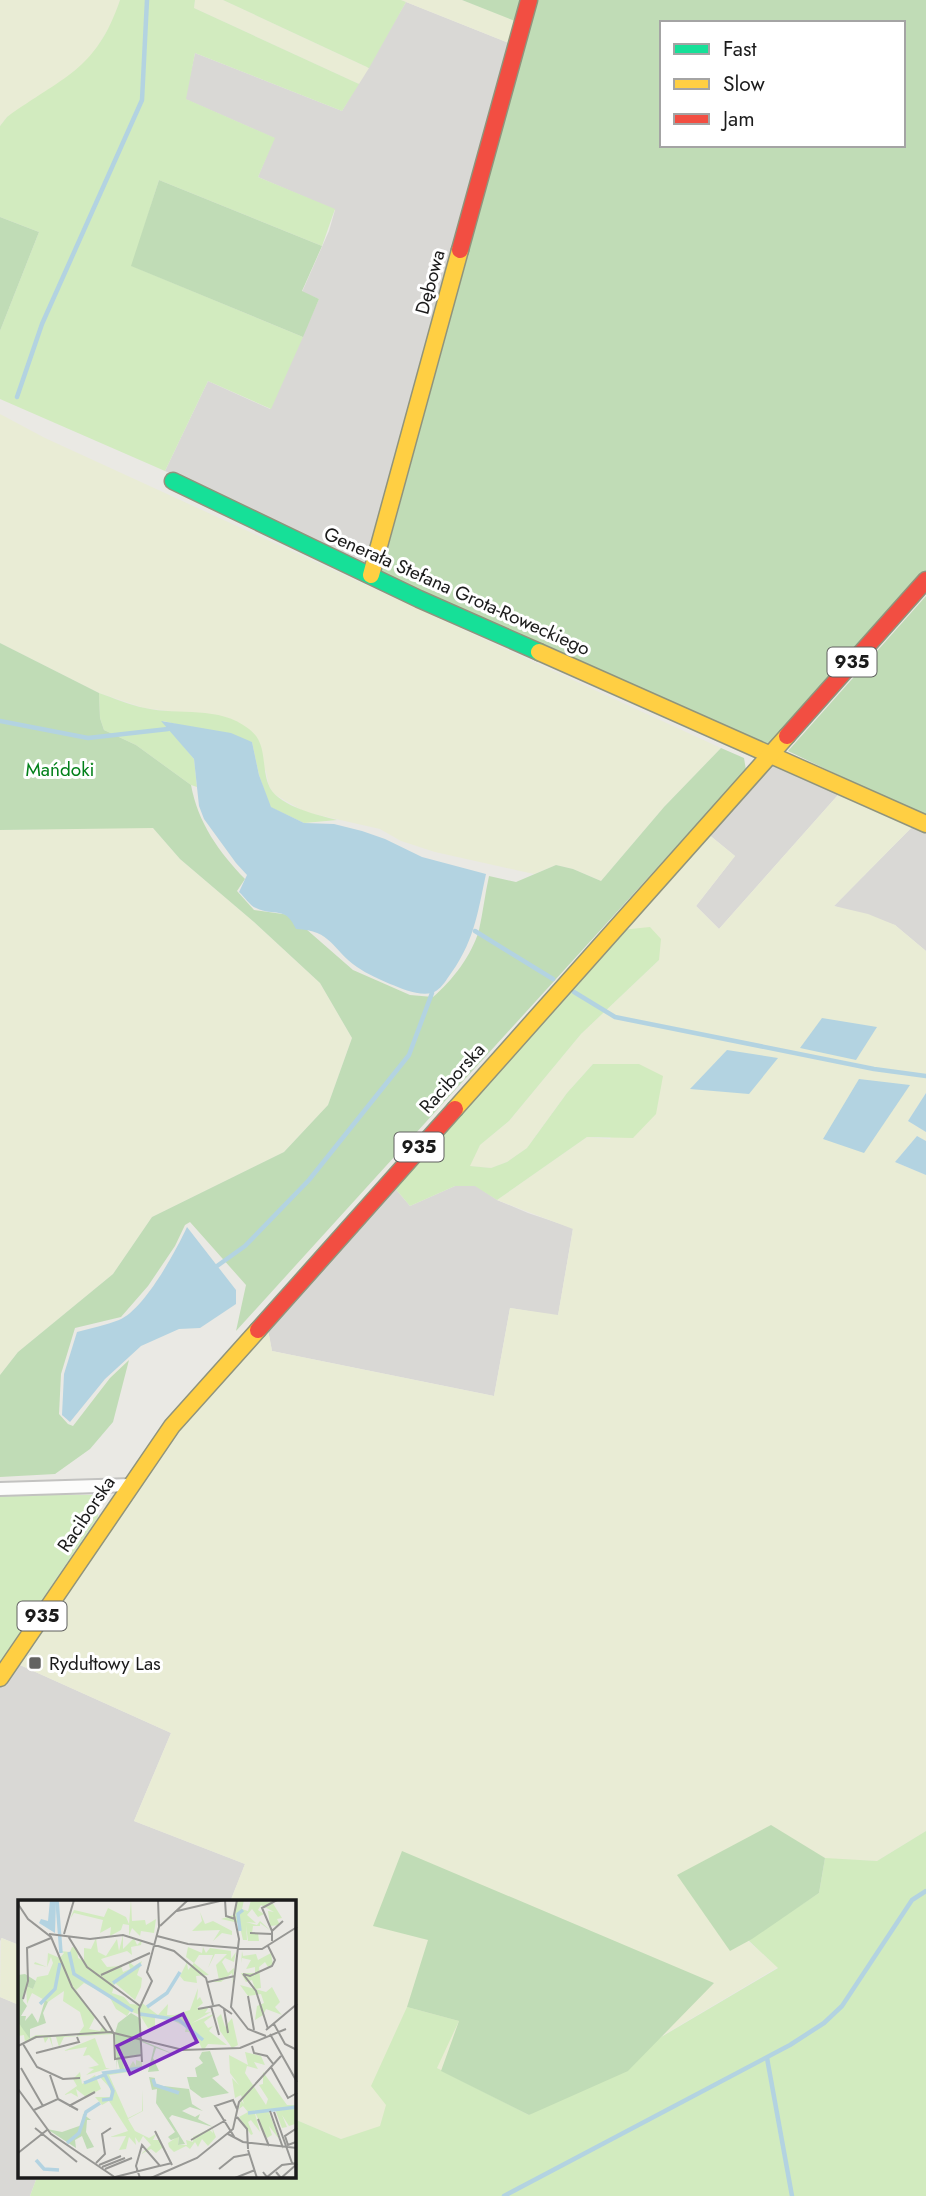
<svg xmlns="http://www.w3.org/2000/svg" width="926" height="2196" viewBox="0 0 926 2196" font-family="Jost,sans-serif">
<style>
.residential{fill:#d9d8d5}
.farmland{fill:#e9ecd5}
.grass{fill:#d2ebbf}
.forest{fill:#c0dcb6;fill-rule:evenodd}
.water{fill:#b3d3e1}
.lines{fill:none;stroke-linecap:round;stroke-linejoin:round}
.stream{stroke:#b3d3e1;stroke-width:4.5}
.street-casing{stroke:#c2c2c0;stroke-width:16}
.fast-casing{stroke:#90947c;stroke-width:19}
.slow-casing{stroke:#90947c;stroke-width:19}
.jam-casing{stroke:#90947c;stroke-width:19}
.street{stroke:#fcfcfb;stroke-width:12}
.fast{stroke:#16e098;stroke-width:16}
.slow{stroke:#ffcf43;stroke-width:16}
.jam{stroke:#f24e42;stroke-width:16}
.poi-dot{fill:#636361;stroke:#fff;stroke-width:2.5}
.labels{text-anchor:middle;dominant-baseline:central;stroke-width:6;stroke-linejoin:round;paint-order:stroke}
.shield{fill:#fff;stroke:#5f5f5f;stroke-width:2}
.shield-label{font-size:18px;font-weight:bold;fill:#1b1b1b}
.street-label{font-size:19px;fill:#1b1b1b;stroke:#fff}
.park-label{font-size:19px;fill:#028019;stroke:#fff}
.poi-label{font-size:19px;fill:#1b1b1b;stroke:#fff;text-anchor:start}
.inset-river{fill:none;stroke:#b3d3e1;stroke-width:3.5}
.inset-road{fill:none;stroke:#979794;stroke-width:2}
.view{fill:#7b2cbf;fill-opacity:0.15;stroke:#7b2cbf;stroke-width:3.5}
.inset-edge{fill:none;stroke:#1b1b1b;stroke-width:3.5}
</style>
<rect width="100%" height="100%" fill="#eae9e4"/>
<g class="residential">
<polygon points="406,2 524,49 380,577 165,471 208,381 270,409 319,299 302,292 329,231 335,210 258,177 274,138 185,99 195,53 342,111"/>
<polygon points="770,753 845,787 719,929 696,906 735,856 702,829"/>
<polygon points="919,820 926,824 926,951 895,925 834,906"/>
<polygon points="389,1181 410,1206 455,1186 475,1185 497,1200 528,1213 573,1228 558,1316 510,1308 494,1396 272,1351 266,1319"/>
<polygon points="11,1661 171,1733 134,1821 245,1864 230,1902 19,1902 19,1945 2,1938 0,1941 0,1678"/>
<polygon points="0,1997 19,2005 19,2177 37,2177 30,2196 0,2196"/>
</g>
<g class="farmland">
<polygon points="0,0 120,0 113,21 90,59 69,77 7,117 0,126"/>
<polygon points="195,0 223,0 369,68 359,84 194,8"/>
<polygon points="401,0 462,0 530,26 524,49"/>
<polygon points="0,414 45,438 721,748 664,807 601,881 573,869 556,865 534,874 435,852 401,841 380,829 305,812 274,794 269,786 266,771 176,712 144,708 99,693 0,643"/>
<polygon points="845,787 919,820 834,906 868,914 895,925 926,951 926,1093 908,1121 926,1132 926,1141 917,1136 895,1162 926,1175 926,1831 877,1861 825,1859 748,1941 778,1967 529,2115 437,2068 387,2105 380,2127 341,2139 294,2119 294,1902 230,1902 245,1864 134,1821 171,1733 11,1661 131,1485 266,1319 272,1351 494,1396 510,1308 558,1315 573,1229 497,1200 587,1137 610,1139 639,1064 593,1064 567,1093 527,1148 507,1162 491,1168 469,1166 480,1145 509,1121 581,1034 659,960 611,931 702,829 735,856 696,906 719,929"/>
<polygon points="98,828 153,828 180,859 254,922 320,983 352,1038 328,1105 284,1152 152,1217 113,1274 18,1352 0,1375 0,830"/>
<polygon points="1,1938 19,1945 19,2005 0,1997"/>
</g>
<g class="grass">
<path d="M120 0H195L194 8 359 84 342 111 195 53 186 99 275 138 258 177 335 209 322 246 159 180 132 266 303 337 271 409 208 381 165 471 0 399V331L39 232 0 217V126L7 117C62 77 96 71 120 0Z"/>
<polygon points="223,0 401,0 406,2 369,68"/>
<path d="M99 693C114 698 129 705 145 708 179 716 219 705 249 729 269 744 260 768 270 788 281 807 318 815 337 820L304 823 270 807 259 775 252 742 163 721 194 759 197 787 191 785 136 745 104 730 100 718Z"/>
<polygon points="650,927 661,939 659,960 581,1034 509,1121 480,1145 470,1166 491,1168 507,1162 527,1148 567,1093 593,1064 639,1064 663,1076 656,1114 633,1138 587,1137 497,1200 475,1186 455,1186 410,1206 389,1181 611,931"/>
<polygon points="0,1494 94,1495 98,1506 98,1517 0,1662"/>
<polygon points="926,1831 926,2196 30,2196 37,2177 81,2177 88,2179 89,2177 294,2177 294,2119 341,2139 380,2126 386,2105 371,2086 407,2007 459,2021 437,2068 529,2115 778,1968 748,1940 819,1893 825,1858 877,1861"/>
</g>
<g class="forest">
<path d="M462 0H926V570L769 747 380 577 530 27ZM662 23H903V145H662Z"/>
<polygon points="159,180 322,246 302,291 319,299 303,337 131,266"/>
<polygon points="0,217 39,232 0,331"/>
<polygon points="926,596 926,817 788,751"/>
<path d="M0 643 99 693 100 718 104 730 136 745 191 785C198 823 219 852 245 879L237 891 254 910 290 915 353 970 410 995 433 997C452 981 472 955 479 930 483 912 485 894 489 876L516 882 556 865 573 869 601 881 664 807 721 748 744 758 746 770 236 1331 246 1285 190 1222 185 1225 175 1246 148 1286 121 1317 75 1328 61 1374 59 1414 68 1424 73 1426 110 1378 129 1360 113 1422 90 1449 55 1474 0 1477V1375L18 1352 113 1274 152 1217 284 1152 328 1105 352 1038 320 983 254 922 180 859 153 828 0 830Z"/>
<polygon points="771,1825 825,1858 819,1893 752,1939 730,1951 677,1875"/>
<polygon points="402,1851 714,1983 628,2071 529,2115 441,2071 459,2021 407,2007 428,1940 373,1926"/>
</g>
<g class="water">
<path d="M161 721 231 733 252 742 259 775 271 807 304 823 334 824 362 831 385 839 422 857 486 874C477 916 474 943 447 979 444 984 438 991 432 993 418 996 403 989 390 984 379 979 367 974 357 967 332 950 332 930 296 929 285 905 275 917 256 908 250 906 244 896 239 892L247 875 236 863 204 819 199 806 194 759Z"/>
<polygon points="822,1018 877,1027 856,1060 800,1048"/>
<polygon points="727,1050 778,1058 749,1094 690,1089"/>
<polygon points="859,1079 910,1085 864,1153 823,1139"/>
<polygon points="926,1093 926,1132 908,1121"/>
<polygon points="917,1136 926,1141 926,1175 895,1162"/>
<path d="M187 1227 236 1290V1304L200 1328 179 1329 141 1346 105 1379 70 1422 62 1415 64 1374 77 1332C91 1328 106 1325 119 1320 144 1310 176 1251 187 1227Z"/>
</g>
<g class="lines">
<g class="stream">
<polyline points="17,397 42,324 142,100 147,0"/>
<polyline points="0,721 88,738 168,729"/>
<polyline points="475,931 553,979"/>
<polyline points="574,992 615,1017 874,1069 926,1076"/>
<polyline points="217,1266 245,1246 309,1180 409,1055 432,993"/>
<polyline points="767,2058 792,2196"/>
<polyline points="504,2196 790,2045 824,2023 842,2006 912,1900 926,1891"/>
</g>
<defs>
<polyline id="street" points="0,1489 131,1485"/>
<polyline id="fast" points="173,481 419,599 539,652"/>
<g id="slow">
<polyline points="371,575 460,250"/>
<polyline points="539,652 926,824"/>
<polyline points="455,1109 787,736"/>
<polyline points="0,1678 172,1426 258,1330"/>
</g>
<g id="jam">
<polyline points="460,250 529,0"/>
<polyline points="787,736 926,580"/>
<polyline points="258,1330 455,1109"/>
</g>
</defs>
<use href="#street" class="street-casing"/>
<use href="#fast" class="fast-casing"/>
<use href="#slow" class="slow-casing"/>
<use href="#jam" class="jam-casing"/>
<use href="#street" class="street"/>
<use href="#fast" class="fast"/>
<use href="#slow" class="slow"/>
<use href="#jam" class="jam"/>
</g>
<rect class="poi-dot" x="28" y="1656" width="14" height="14" rx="3.5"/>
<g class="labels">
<g class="shield">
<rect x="827.5" y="647.5" width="49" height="29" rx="5"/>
<rect x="394.5" y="1132.5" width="49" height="29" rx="5"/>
<rect x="17.5" y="1601.5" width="49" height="29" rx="5"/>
</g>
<g class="shield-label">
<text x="852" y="662">935</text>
<text x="419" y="1147">935</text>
<text x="42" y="1616">935</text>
</g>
<g class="street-label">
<text transform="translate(430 282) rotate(-75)">Dębowa</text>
<text transform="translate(457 591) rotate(24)">Generała Stefana Grota-Roweckiego</text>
<text transform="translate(452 1078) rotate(-48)">Raciborska</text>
<text transform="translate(86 1514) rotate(-56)">Raciborska</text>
</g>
<g class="park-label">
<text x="60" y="769">Mańdoki</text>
</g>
<g class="poi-label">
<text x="49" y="1663">Rydułtowy Las</text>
</g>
</g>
<g transform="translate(18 1900)">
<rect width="278" height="278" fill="#eae9e4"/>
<path d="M113 0 114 21 127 20 128 25 138 19 136 33 123 31 122 36 114 28 111 36V25L105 24 103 30 92 36 93 27 82 33 85 20 56 13 52 19 56 10 86 17 90 8 108 17 111 24ZM219 0H226L224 9 230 11 233 0 254 2 264 18 259 19 262 25 252 26 250 11 256 12 243 5 240 10 246 14 240 17 234 9 229 15 238 23 228 22 239 25 242 21 253 31 242 23V26H235L234 33H240L241 41H230L228 25 229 40H225L221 23 203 19 216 15ZM182 12 187 24 195 21 214 31V35L204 33 195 41 202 30 174 31 184 21ZM105 35V49L116 38 119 45 124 40 123 45 113 47 114 55 109 51 83 59 89 67 103 66 105 72 112 69 110 61 116 66 124 61 119 75 124 78 123 87 117 100 97 83 94 93 106 97 112 104 123 105 125 97 124 103 140 115 150 104 149 115H156L172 110 180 88 179 100 182 97 185 103 179 108 191 107 187 113 193 112 174 123 198 113 186 122 190 128 195 126 191 131 209 145 190 144 185 151 180 140 179 145 171 132H167L168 127 146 116 137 117V126L130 128 122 115 112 111 109 116 98 109 91 96 66 83 58 90 77 117 71 129 82 131 84 127 96 134 46 137 41 147 38 137H33L35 148 31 137 27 143 25 136 7 142 6 135 0 136 1 121 12 138 18 135 59 136 66 126 62 112 45 101 46 91 30 102 14 93 9 104 8 86 15 89 19 77 30 75 35 63 33 57 29 67 16 64 17 62 29 67 30 53 42 58 46 53 42 51 52 52 54 47 59 48 60 58 66 61V48L73 49 78 38 80 52 88 56 99 39 101 51ZM170 47 184 53 185 47 188 53 192 48 213 51V59L218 52 216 62 207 58 204 62 210 73 216 68 215 85 214 73 203 82H193L201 80 198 65 209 54H197L190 68 195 55H181L176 63 191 75 178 76 179 83 166 81 162 76 169 62 170 70 176 63 168 57ZM224 51 225 56 238 54 240 60 253 53 255 65 250 67 247 62 241 67 243 88 237 89 248 92 254 87 262 102 257 107 264 115 248 109 245 115 237 120 239 106 246 103 243 94 230 96 222 85 237 89 234 80 228 82 223 73H237V67L228 69 233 60 224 58 223 63ZM203 114 207 127 214 118 220 145 214 148 202 131 199 118ZM77 138 88 168H92L68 175 76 169 70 168 81 165 71 155 65 156 69 147 45 151ZM227 152 243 156 247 165 236 162 240 169 229 166 227 173 248 205 250 199 241 185 245 184V172L269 205H278L277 224 271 226 264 215 269 227 264 228 257 209 250 210 261 239 251 226 254 235 249 238 236 210 242 232 233 220 230 222 235 234 233 235 221 217 230 212 225 206 221 209 223 200 226 204 223 195 217 198 214 178 221 185 212 173 211 155 230 165ZM118 160 124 162V170L91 175 110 218 124 211 125 190V211L110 219 117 231 131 238 138 234 135 240H141L145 247 138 253 133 249 123 254 133 245 125 236 121 243 117 237 118 245 111 237 108 249 101 250 108 236 92 237 110 231 91 201 84 205 77 197H93L92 188 80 175 89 177 88 173 106 169V162L111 168 115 161 118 166ZM62 172 64 184 77 175 83 189 68 197 58 189 60 197 53 193 46 195 59 186 55 179ZM194 227 198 237 190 246 184 239 180 247 177 242 172 249 168 246 156 252 151 247 150 243 161 236 160 245H169L168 240 175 242V237L191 229 195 233Z" fill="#d2ebbf"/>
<path d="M7 74 18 81 15 89 8 86 5 101 9 106 3 116H8L7 121 14 113 20 123 27 100 30 102 25 113 28 123 12 129V139L0 122V75ZM113 113 123 119V140L158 155 138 148 135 158 141 171 130 172 136 147 124 142V154L105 158 106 169 102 170 99 159V170L97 133 100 123ZM192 151 201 175 194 178 211 193 184 198 172 189 169 177H179L177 168 185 163 181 158 184 152ZM131 177 137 178V185L171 189 174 204 185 211 172 207 164 211 177 217 182 214 180 219 195 227 154 215 151 218 167 244 160 245 161 237 153 240 150 237 157 232 138 203 139 189 134 190ZM65 214 73 220H69L68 232 76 247 69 249 64 236 57 240 58 248 29 229 44 232 64 225Z" fill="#c0dcb6"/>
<path d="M32 0H38L37 33 21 23 23 19 30 21Z" fill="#b3d3e1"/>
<path class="inset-river" d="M39 0 43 53M222 31 220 14 225 10M51 52 56 74 115 111M95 83 123 64M22 104 37 89 42 63M129 107 149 93 162 72M122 114 161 120 185 140M135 179 137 185 161 193M66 183 86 175M84 200 93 199 95 191 86 173 124 168M230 213 279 207M49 243 61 233 68 212 82 203M18 260 26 269 41 270"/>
<path class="inset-road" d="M207 0 208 16 217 19M219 0 216 15 221 39 213 107 230 129 248 136M0 4 10 19 33 37 54 87 89 132M159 11 206 0M142 26 170 0M254 31 244 8 259 0M232 33 254 34M31 34 72 39 105 35 156 51 188 78 195 105M46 34 56 0M50 36 69 67 122 106M139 36 170 44 219 48M254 41V31L265 21M219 49H244L279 27M225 74 238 91 250 129M225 74 232 76 254 66 257 60 250 46M83 75 132 53M190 82 217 76M230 96 236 130M5 99 10 81 9 48 33 38M193 106 201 135M180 109 201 105 214 114M206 109 210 133M86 116 96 134 97 159 124 155M256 124 267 144 279 150M248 130 279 104M252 134 279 182M5 144 19 167 45 179 62 178M0 146 18 137 92 132 165 150 222 148 268 129M234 146 236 153 249 156 256 165M18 153 61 142 59 137M124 162 121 109 134 81 129 72 141 27 140 0M253 167 270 198 279 193M3 168 25 206M0 189 33 234 98 278M40 199 60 210M51 206 77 192M16 210 40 199 32 175M252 211 265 248M256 212 274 263M219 217 229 229 230 249M240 219 251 246M17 228 59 262M137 231 154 265M210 234 225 242 279 248M217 238 197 206 215 200 219 209M173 240 208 220M278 242 270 245 267 236 279 228M230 250 239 278M0 253 29 230M78 263 87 254 84 234 93 228M81 265 103 256M84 267 107 258M87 269 114 258M201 269 216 257 232 254M245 272 249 277 264 265 279 263M258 272 263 278 279 264M97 277 141 266M122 278 118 266 124 245 142 266 154 263M133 278 179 258 215 229 221 202 263 156M217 278 237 270"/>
<path class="view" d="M165 114 179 142 112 174 99 146Z"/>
<rect width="278" height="278" class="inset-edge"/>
</g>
<rect x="660" y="21" width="245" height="126" fill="#ffffff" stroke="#a4a4a4" stroke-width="2"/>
<rect x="674" y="44" width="35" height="10" fill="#16e098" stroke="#a4a4a4" stroke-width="2"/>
<text x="723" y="56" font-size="21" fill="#1b1b1b">Fast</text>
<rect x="674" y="79" width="35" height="10" fill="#ffcf43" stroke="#a4a4a4" stroke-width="2"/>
<text x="723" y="91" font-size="21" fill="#1b1b1b">Slow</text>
<rect x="674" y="114" width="35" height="10" fill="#f24e42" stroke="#a4a4a4" stroke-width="2"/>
<text x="723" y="126" font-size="21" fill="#1b1b1b">Jam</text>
</svg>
